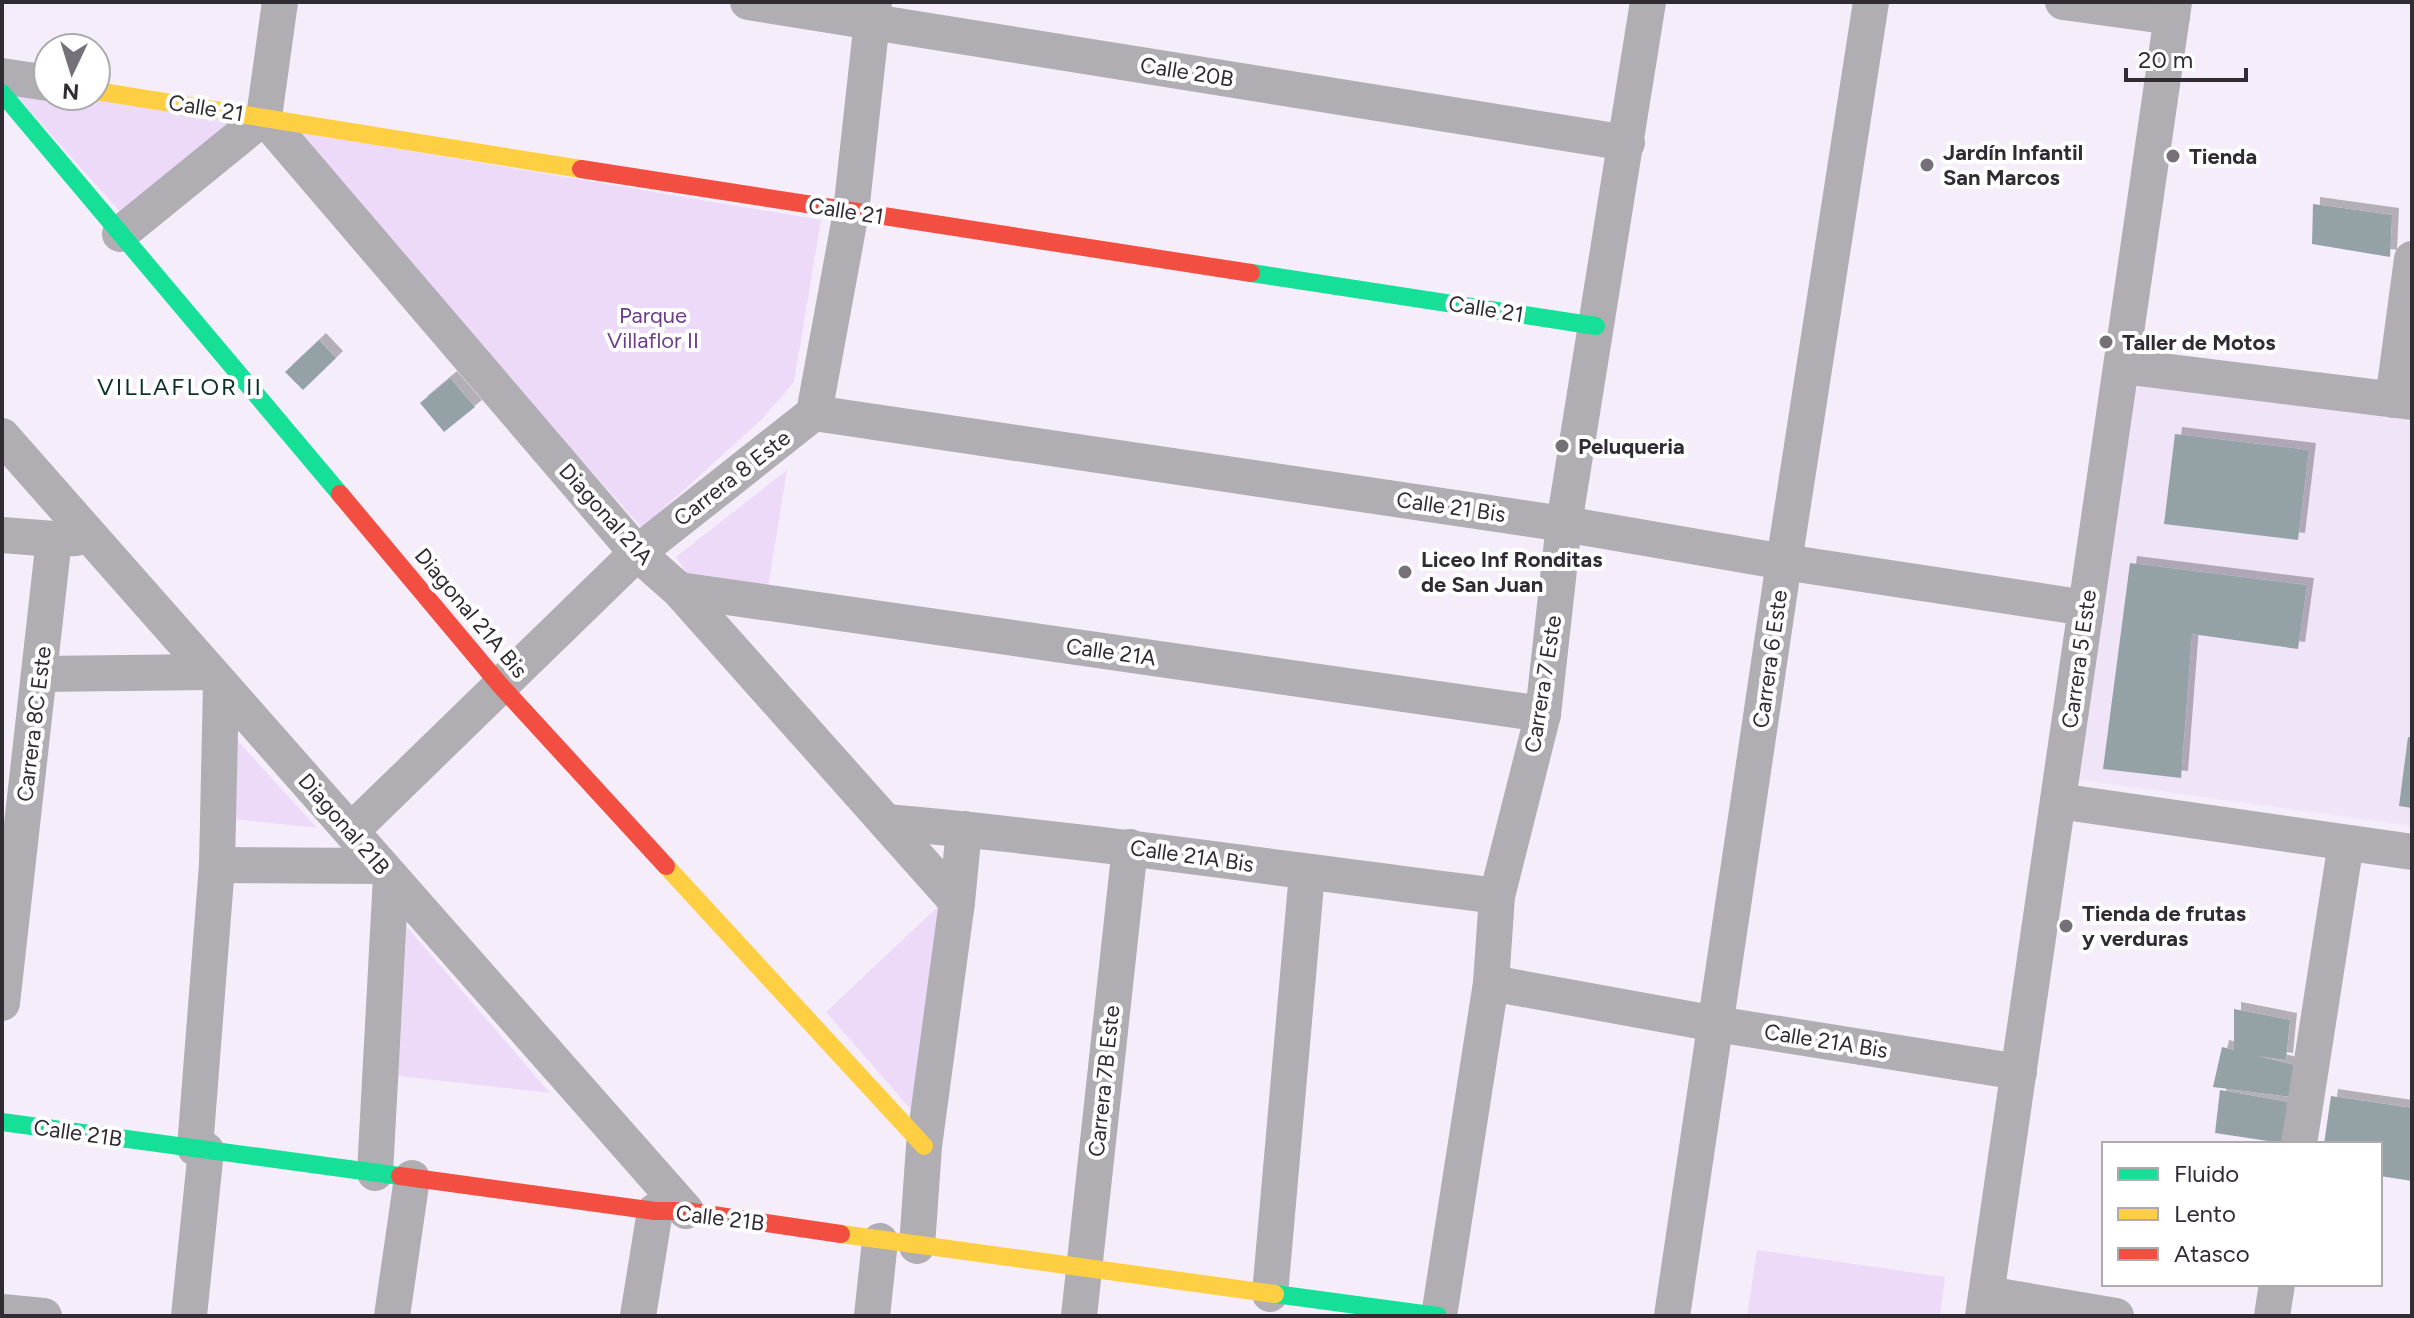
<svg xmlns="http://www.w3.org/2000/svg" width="2414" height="1318" viewBox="0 0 2414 1318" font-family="Figtree,sans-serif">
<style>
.built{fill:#f0e4f8}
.green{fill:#eddaf9}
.building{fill:#94a2a6;filter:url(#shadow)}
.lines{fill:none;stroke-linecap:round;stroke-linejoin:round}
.street{stroke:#b0adb3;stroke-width:36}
.fast{stroke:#16e098;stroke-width:18}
.slow{stroke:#ffcf43;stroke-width:18}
.jam{stroke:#f24e42;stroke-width:18}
.poi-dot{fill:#767079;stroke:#fff;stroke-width:3}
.labels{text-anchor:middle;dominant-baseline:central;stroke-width:8;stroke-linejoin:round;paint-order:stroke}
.street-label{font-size:22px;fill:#312c34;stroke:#fff}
.poi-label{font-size:22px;font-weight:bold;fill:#312c34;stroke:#fff;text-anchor:start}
.park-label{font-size:22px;fill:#6f3b8b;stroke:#fff}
.neighbourhood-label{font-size:24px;letter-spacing:2px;fill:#0d302e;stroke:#fff}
</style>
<defs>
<filter id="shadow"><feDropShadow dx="7" dy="-7" stdDeviation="0" flood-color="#0004"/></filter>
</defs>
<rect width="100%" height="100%" fill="#f5eefa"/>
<polygon class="built" points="2133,381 2412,420 2412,826 2080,780"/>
<g class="green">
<polygon points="2,80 48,96 93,96 234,120 123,215"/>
<polygon points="286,130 821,220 794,382 762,419 642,528"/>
<polygon points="787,470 767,594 692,581 676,557"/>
<polygon points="237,740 317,828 232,819"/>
<polygon points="945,900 920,1120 826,1012"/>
<polygon points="407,927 550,1093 398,1076"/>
<polygon points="1757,1250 1945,1277 1940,1316 1747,1316"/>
</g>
<g class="building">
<polygon points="2313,204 2392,215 2390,257 2312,244"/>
<polygon points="319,340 336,358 303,390 285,372"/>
<polygon points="450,378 475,407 444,432 420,403"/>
<polygon points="2175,434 2309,450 2298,540 2164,524"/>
<polygon points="2130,563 2307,585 2298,649 2192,634 2181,778 2103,769"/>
<polygon points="2408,737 2412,738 2412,808 2399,806"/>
<polygon points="2234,1009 2290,1020 2286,1060 2258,1056 2298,1066 2293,1097 2213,1087 2222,1047 2234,1050"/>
<polygon points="2220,1090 2299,1104 2288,1144 2215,1133"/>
<polygon points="2331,1096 2412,1108 2412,1181 2380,1176 2380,1144 2324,1144"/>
</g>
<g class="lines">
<g class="street">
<polyline points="748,2 1627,143"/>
<polyline points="2063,2 2172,17"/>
<polyline points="2,76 48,83"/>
<polyline points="264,117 637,553 679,590 957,902"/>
<polyline points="264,117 280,2"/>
<polyline points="120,234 264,117"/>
<polyline points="2122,366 2412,402"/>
<polyline points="2393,400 2412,259"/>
<polyline points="814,413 1564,524 1784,562 2086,608"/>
<polyline points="2,436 686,1211"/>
<polyline points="2,535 54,539 76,538"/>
<polyline points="679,590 1543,714"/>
<polyline points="40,674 210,672"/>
<polyline points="2058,801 2412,852"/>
<path d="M886 822C1091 840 1294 871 1497 896"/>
<polyline points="351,831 637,553 814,413 851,212 874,2"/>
<polyline points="217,865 381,866"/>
<polyline points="1491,983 1716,1024 2019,1072"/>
<polyline points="2,1003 54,539"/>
<polyline points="2299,1144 2346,843"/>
<polyline points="195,1148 217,865 221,685"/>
<polyline points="375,1173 391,877"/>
<polyline points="917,1246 924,1146 957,902 964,829"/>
<polyline points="1270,1294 1307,873"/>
<polyline points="1987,1294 2116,1316"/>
<polyline points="2,1312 44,1316"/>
<polyline points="189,1316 206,1150"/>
<polyline points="392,1316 412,1178"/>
<polyline points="638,1316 655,1211"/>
<polyline points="872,1316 880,1241"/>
<polyline points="1079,1316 1130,847"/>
<polyline points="1439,1316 1491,983 1497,896 1543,714 1564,524 1648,2"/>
<polyline points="1672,1316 1784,562 1871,2"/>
<polyline points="1983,1316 2174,2"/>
<polyline points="2272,1316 2277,1284"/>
</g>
<g class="fast">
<polyline points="2,93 340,494"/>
<polyline points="1251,273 1596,326"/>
<polyline points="2,1122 400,1176"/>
<polyline points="1275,1294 1438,1316"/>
</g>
<g class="slow">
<polyline points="96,91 581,169"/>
<polyline points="666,866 924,1146"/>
<polyline points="841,1234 1275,1294"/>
</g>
<g class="jam">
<polyline points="581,169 1251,273"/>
<polyline points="340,494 500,685 666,866"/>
<polyline points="400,1176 655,1211 686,1211 841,1234"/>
</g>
</g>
<g class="poi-dot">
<circle cx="2173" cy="156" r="8"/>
<circle cx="1927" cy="165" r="8"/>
<circle cx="2106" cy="342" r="8"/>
<circle cx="1562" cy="446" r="8"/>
<circle cx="1405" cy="572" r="8"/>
<circle cx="2066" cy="926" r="8"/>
</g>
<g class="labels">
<g class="street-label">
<text transform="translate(1187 72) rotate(9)">Calle 20B</text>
<text transform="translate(206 108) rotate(9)">Calle 21</text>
<text transform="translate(846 211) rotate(9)">Calle 21</text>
<text transform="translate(1486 309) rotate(9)">Calle 21</text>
<text transform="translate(732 478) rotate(-38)">Carrera 8 Este</text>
<text transform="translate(1451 507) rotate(8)">Calle 21 Bis</text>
<text transform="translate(606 514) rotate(48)">Diagonal 21A</text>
<text transform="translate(471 613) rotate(50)">Diagonal 21A Bis</text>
<text transform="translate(1111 652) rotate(8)">Calle 21A</text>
<text transform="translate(1770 659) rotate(-82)">Carrera 6 Este</text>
<text transform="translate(2079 659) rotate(-82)">Carrera 5 Este</text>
<text transform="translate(1543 684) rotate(-81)">Carrera 7 Este</text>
<text transform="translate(34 724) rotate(-83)">Carrera 8C Este</text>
<text transform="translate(344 824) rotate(49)">Diagonal 21B</text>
<text transform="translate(1192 856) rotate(8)">Calle 21A Bis</text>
<text transform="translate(1826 1041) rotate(9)">Calle 21A Bis</text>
<text transform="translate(1104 1081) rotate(-84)">Carrera 7B Este</text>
<text transform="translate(78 1133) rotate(8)">Calle 21B</text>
<text transform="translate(720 1218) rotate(7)">Calle 21B</text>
</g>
<g class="poi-label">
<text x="1943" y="152">Jardín Infantil<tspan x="1943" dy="25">San Marcos</tspan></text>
<text x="2189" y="156">Tienda</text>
<text x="2122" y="342">Taller de Motos</text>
<text x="1578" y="446">Peluqueria</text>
<text x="1421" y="559">Liceo Inf Ronditas<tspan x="1421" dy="25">de San Juan</tspan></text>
<text x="2082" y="913">Tienda de frutas<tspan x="2082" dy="25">y verduras</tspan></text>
</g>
<g class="park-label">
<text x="653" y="315">Parque<tspan x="653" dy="25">Villaflor II</tspan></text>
</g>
<g class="neighbourhood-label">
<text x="180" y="386">VILLAFLOR II</text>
</g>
</g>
<rect width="2414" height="1318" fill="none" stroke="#312c34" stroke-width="8"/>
<rect x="2102" y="1142" width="280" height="144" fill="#ffffff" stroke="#adabae" stroke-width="2"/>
<rect x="2118" y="1168" width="40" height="12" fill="#16e098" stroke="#adabae" stroke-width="2"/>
<text x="2174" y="1182" font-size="24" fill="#312c34">Fluido</text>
<rect x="2118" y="1208" width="40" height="12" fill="#ffcf43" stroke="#adabae" stroke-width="2"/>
<text x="2174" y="1222" font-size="24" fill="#312c34">Lento</text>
<rect x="2118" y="1248" width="40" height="12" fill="#f24e42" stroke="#adabae" stroke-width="2"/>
<text x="2174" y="1262" font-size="24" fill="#312c34">Atasco</text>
<g transform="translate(72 72) rotate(184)"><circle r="38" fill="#ffffff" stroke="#adabae" stroke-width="2"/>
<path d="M0-6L14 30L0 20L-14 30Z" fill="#767079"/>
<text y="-12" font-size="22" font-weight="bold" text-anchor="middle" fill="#312c34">N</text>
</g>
<path d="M2126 68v12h120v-12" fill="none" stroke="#312c34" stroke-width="4"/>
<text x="2138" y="68" font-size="24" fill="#312c34" stroke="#ffffff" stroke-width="6" paint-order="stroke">20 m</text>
</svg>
